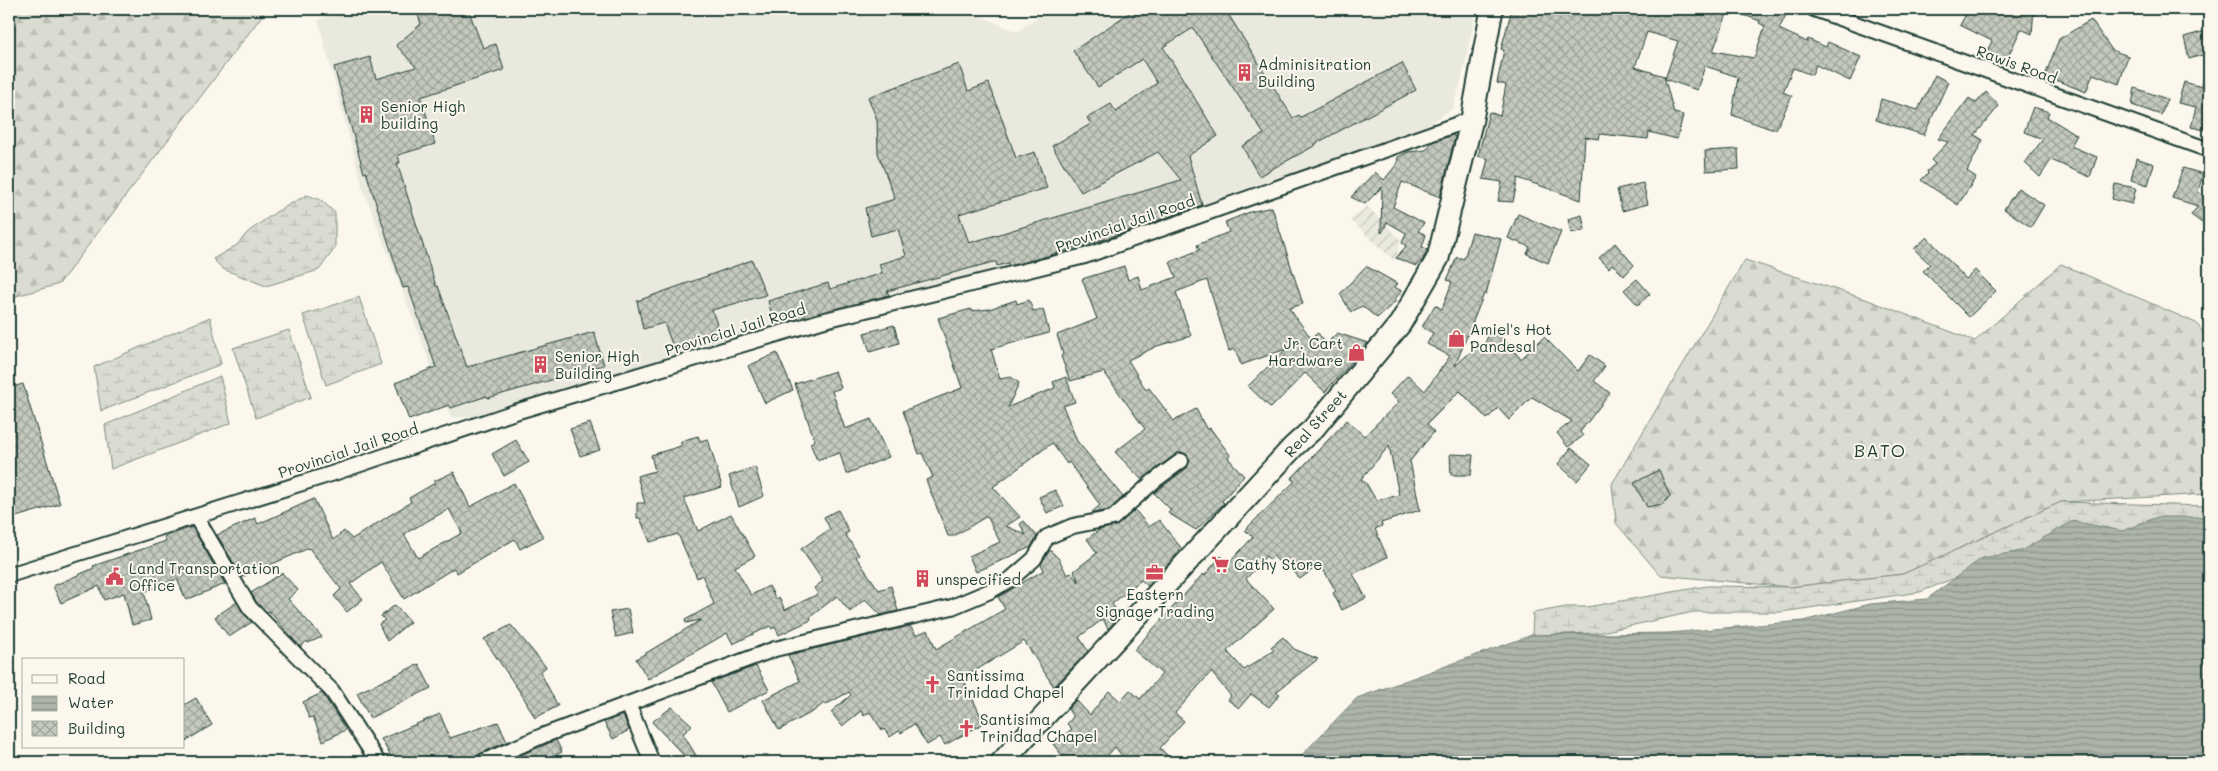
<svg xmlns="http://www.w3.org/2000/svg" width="2218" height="771" viewBox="0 0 2218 771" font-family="Mali,sans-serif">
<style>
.built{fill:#eae9de}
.industrial{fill:url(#industrial-furrows)}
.forest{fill:url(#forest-firs);stroke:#7d8c82}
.wetland{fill:url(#wetland-marsh);stroke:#7d8c82}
.water{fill:url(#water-rules);stroke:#74847b}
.building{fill:url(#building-cross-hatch);stroke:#1f3d34;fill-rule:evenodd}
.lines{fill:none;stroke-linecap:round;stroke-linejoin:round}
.minor-casing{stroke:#1f3d34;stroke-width:18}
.primary-casing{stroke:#1f3d34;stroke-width:25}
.minor{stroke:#fbf7ec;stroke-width:14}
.primary{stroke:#fbf7ec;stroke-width:21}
.labels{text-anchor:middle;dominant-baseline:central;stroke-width:4;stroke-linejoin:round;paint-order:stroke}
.poi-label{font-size:15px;fill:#1f3d34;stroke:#fbf7ec;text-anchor:start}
.street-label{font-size:15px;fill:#1f3d34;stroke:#fbf7ec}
.quarter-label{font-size:18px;letter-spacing:1px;fill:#1f3d34;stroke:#fbf7ec}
</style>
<defs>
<pattern id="industrial-furrows" width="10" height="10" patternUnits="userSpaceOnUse" patternTransform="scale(1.25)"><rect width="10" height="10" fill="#eae9de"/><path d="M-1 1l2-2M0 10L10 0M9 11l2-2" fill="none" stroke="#c8c9bf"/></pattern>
<pattern id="forest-firs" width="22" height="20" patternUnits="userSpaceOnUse" patternTransform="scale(1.25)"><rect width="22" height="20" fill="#dbdcd1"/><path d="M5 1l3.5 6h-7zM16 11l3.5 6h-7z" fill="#bcbeb4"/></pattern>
<pattern id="wetland-marsh" width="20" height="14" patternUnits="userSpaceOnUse" patternTransform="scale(1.25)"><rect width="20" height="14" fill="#dbdcd1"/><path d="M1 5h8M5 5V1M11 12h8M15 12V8" fill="none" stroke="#bcbeb4"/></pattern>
<pattern id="water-rules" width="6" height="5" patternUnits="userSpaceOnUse" patternTransform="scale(1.25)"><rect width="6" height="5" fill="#adb4aa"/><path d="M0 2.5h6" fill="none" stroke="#8c948b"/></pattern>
<pattern id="building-cross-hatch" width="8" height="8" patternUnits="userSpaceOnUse" patternTransform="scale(1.25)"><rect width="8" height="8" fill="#c4c9be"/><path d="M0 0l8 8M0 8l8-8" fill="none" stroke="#9fa49b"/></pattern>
</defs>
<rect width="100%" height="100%" fill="#fbf7ec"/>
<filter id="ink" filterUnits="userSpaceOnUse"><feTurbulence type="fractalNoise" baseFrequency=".02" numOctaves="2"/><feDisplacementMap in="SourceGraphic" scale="10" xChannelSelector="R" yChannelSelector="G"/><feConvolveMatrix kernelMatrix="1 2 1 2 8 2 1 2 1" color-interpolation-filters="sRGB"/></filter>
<g filter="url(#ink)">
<polygon class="built" points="328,9 966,9 1017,32 1048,9 1477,9 1461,81 1453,108 1433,122 1220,207 1130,231 1041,260 748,338 476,416 451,418 363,189 318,20 330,16"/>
<polygon class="industrial" points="1367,206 1401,240 1395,261 1350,220"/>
<g class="forest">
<polygon points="9,9 267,9 59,284 9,298"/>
<polygon points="1745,260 1868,300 1975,341 2061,264 2196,323 2209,340 2209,494 2061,502 1903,574 1790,587 1660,575 1616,523 1612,484"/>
</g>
<g class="wetland">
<polygon points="307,195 321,200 335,213 335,248 319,270 266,286 223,269 213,259 237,245 248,232 276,212"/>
<polygon points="359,297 381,364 326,385 303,315"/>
<polygon points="210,317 221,364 101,411 94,367"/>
<polygon points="289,330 311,397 256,418 233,348"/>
<polygon points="220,376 231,423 111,469 105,425"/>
<polygon points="2061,502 2209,506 2209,515 2021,551 1920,592 1781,612 1693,612 1597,633 1532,635 1533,613 1566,607 1587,607 1707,586 1790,587 1903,574"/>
</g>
<polygon class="water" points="2157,517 2203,517 2209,520 2209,762 1295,762 1357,698 1532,635 1669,633 1803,621 1870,604 1927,599 1982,558 2021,551 2073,521 2122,531"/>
<g class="building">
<polygon points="416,9 468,9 483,48 496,44 504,70 421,97 435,144 398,155 400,163 397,163 436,286 438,286 467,367 594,332 604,365 488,398 487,396 451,408 449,405 409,420 395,383 436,367 408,287 403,288 366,172 364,173 334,67 370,57 376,79 416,67 396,45 421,24"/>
<polygon points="1135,9 1225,9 1293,118 1299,115 1301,117 1402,63 1416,90 1315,144 1316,145 1259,176 1242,146 1264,134 1193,28 1163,47 1218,136 1188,156 1202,205 1105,239 1044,257 1009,266 1008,263 997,266 996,262 993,262 887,291 889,295 775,326 768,301 828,283 830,289 882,273 879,264 906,256 898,229 871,236 865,208 895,199 878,153 877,120 868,97 959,64 968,91 989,83 1016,158 1035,152 1047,188 959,214 969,243 1181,180 1158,152 1081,192 1052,146 1091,124 1087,118 1111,104 1116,112 1157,83 1142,59 1098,87 1073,51"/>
<polygon points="1512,9 1729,9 1713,51 1754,58 1765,26 1759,23 1760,21 1733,11 1733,9 1773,9 1786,15 1779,29 1807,42 1808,39 1826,47 1828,42 1861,57 1850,81 1816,65 1812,75 1793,68 1783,92 1792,96 1776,129 1771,129 1732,115 1738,77 1705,66 1697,90 1665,79 1678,41 1647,32 1635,67 1664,76 1674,113 1683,115 1677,139 1649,132 1648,139 1600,134 1599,139 1585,137 1581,200 1518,178 1513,202 1498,201 1502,182 1483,179 1488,159 1478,156 1489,112 1500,116 1506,85 1497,83 1504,50 1501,49"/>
<polygon points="1969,9 2034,9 2032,34 2021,29 2004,65 1985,56 1992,41 1960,25"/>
<polygon points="2091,20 2112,50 2128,56 2119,84 2093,74 2086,92 2045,76 2059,39"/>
<polygon points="2209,30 2209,53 2189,59 2184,37"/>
<polygon points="1935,75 1948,82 1924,135 1876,120 1881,99 1918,110"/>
<polygon points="2204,76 2209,77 2209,131 2191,127 2196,107 2178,103 2184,82 2202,87"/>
<polygon points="2135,88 2167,99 2161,115 2132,105"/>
<polygon points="1986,92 1999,106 1975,135 1983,140 1967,171 1976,177 1958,205 1921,180 1928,173 1927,171 1935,164 1931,160 1948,142 1938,139 1969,98 1976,103"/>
<polygon points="2033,107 2049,112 2047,117 2077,135 2071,146 2097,157 2090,177 2051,160 2040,177 2025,163 2043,139 2024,132"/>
<polygon points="1453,135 1455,137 1440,197 1402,182 1393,207 1424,223 1418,231 1426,235 1422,247 1427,249 1423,260 1416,266 1396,258 1406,246 1402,243 1406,233 1387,222 1382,233 1381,232 1382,187 1365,204 1351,197 1375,172 1384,180 1397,164 1398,157 1408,152 1426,150 1432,142"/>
<polygon points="1738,149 1739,169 1706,171 1705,151"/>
<polygon points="2136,158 2154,164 2148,185 2131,180"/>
<polygon points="2183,168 2203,174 2198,192 2204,197 2209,190 2209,228 2191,215 2198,206 2172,198"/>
<polygon points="1643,183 1648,204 1622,211 1617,189"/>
<polygon points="2115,184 2136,188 2132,204 2112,199"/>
<polygon points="2018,188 2044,205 2031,227 2004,209"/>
<polygon points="1272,207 1303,304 1289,308 1311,338 1318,333 1326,344 1337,333 1368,343 1325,392 1305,373 1271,408 1248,386 1286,349 1241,365 1235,349 1229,351 1207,280 1176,292 1191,336 1157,346 1128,360 1146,390 1149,388 1174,421 1196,409 1207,430 1210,428 1230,455 1228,458 1244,476 1222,501 1224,503 1196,530 1168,513 1171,510 1154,493 1187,468 1190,460 1188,456 1184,453 1176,454 1142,480 1115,452 1145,429 1104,372 1070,381 1061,356 1063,354 1057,335 1097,319 1082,279 1124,266 1128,280 1138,276 1142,290 1176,277 1170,262 1199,250 1197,245 1229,232 1225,222 1250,212"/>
<polygon points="1518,214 1561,232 1548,263 1527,254 1530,247 1508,238"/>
<polygon points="1582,215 1585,230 1571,233 1568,219"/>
<path d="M1472 232 1501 239 1486 294H1484L1455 366 1475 348 1482 350 1488 336 1496 330 1521 359 1544 337 1578 371 1590 355 1605 366 1594 381 1610 393 1580 432 1583 436 1568 447 1557 433 1572 421 1532 397 1509 420 1498 408 1487 419 1460 391 1427 424 1434 432 1410 461 1420 510 1381 523 1382 526 1375 529 1387 557 1353 574 1366 598 1342 610 1333 593 1336 591 1320 564 1300 579 1283 558 1279 562 1273 556 1270 560 1266 556 1246 579 1274 609 1227 651 1244 670 1274 650 1271 647 1283 637 1294 649 1318 659 1276 692 1280 694 1269 707 1251 694 1239 708 1228 700 1231 696 1211 672 1175 713 1184 721 1160 748 1174 762H1127L1115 747 1102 762H1067L1053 744 1072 729 1067 724 1073 717 1068 709 1076 700 1090 715 1109 691 1120 701 1130 690 1140 699 1162 674 1134 650 1203 574 1204 576 1221 556 1229 563 1253 537 1245 530 1295 481 1291 479 1347 420 1364 436 1399 402 1390 394 1408 375 1425 391 1450 356 1427 344 1433 333 1422 327 1435 305 1442 309 1452 282 1447 280 1457 257 1464 259ZM1389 446 1399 495 1376 500 1366 483 1361 479Z"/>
<polygon points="1927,237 1966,279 1975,270 1996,291 1969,317 1923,271 1930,264 1914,249"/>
<polygon points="1615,243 1634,265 1624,276 1612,264 1609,268 1599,258"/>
<polygon points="752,260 766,295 712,310 721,336 675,352 664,323 643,329 637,301"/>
<polygon points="1366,266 1398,284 1394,287 1402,291 1394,300 1396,301 1377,318 1362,306 1351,312 1340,294"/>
<polygon points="1637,279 1650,294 1638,305 1624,290"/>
<polygon points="1016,300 1017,304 1029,300 1033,311 1043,309 1049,333 991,349 1000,379 1011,377 1019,383 1008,407 1055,388 1053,382 1066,377 1075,402 1063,406 1077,441 1123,497 1109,510 1093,513 1092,512 1100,505 1069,462 1067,464 1052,443 993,487 1020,517 1006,526 1026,535 1020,524 1024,521 1037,536 1031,547 976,572 969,556 1000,542 987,516 954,536 948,536 926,480 933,477 922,453 919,454 903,411 962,388 938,318 971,309 972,311 989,309"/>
<polygon points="894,325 899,343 870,352 864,333"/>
<polygon points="777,353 793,390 765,403 748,366"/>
<polygon points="835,371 841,388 832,391 845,429 871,419 889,457 846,474 840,453 817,460 810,443 815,441 795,384"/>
<polygon points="23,384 60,504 9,519 9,388"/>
<polygon points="590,423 600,450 580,456 570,429"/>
<polygon points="698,436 700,441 708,439 722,487 684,498 698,531 731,514 755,556 735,567 751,595 769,586 776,599 779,597 785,610 818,594 814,588 823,581 801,549 830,529 824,517 838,510 849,532 845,534 859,555 856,557 879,590 891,586 898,611 881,615 865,599 850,612 837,596 810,617 811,620 779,635 775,627 772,629 770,626 733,644 727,633 648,679 636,659 701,620 686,623 685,620 714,604 702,575 697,578 678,534 650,542 640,518 637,518 637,503 645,503 637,476 655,471 651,455 681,446 681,441"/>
<polygon points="516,440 529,462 504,476 492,454"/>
<polygon points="1571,448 1591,464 1577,481 1558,464"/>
<polygon points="1450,454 1473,455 1471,475 1451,475"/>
<polygon points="755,467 764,496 739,507 729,476"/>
<polygon points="1659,470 1670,496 1663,504 1647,507 1634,483"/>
<path d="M454 472 470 507 514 483 543 537 520 549 515 539 457 573 454 568 404 599 381 562 350 584 363 599 347 612 334 596 341 589 309 548 242 577 217 535 255 518 258 524 314 499 333 540 344 531 352 539 411 502 409 498 435 483 434 481ZM449 509 462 533 418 558 404 534Z"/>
<polygon points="1055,490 1064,506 1047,513 1039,497"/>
<polygon points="1135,510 1149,527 1159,520 1182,549 1148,586 1141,580 1112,604 1120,615 1108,629 1103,619 1079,637 1088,651 1054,687 1024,641 963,678 984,723 945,745 940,737 927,745 914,724 901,733 899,731 890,737 884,729 882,730 870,712 864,716 861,711 842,726 831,712 851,695 849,692 825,705 824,703 814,711 779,730 763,700 800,681 788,655 910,626 916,635 928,630 936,649 1005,609 998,597 1044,570 1041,564 1050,550 1059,559 1067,575 1071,573 1079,582 1074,571 1097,553 1087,539 1099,530 1118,525"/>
<polygon points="192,527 225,584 186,600 177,579 144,592 151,620 132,625 124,593 104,600 99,586 61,603 53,586 94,568 93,566 166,541 164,537"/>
<polygon points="282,573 298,590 288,599 322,637 308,643 307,641 300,647 269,611 267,612 257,603 251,593"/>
<polygon points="237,602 252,622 229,637 215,617"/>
<polygon points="395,605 410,622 387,641 379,624 385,620 381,616"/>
<polygon points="628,609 633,633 616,637 610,612"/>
<polygon points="511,625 546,667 540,672 558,706 535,718 524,698 484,639"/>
<polygon points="419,664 431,688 370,718 357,693"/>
<polygon points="756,666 769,690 727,712 711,682"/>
<polygon points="322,693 346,730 323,741 313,717 309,718 303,702"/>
<polygon points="196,698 212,725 184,742 184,705"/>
<polygon points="672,707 692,725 683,734 700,762 690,762 652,722"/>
<polygon points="440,714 450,738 498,722 507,742 479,754 474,762 394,762 381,739"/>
<polygon points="623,715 629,730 613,739 604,722"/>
<polygon points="556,740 562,752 543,762 504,762"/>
</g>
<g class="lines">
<defs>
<g id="minor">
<polyline points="1814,9 2209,150"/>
<polyline points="196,517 250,608 332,691 378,762"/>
<polyline points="9,575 331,474 515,412 821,321 1085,256 1472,119"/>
<polyline points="628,704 652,762"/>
<polyline points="483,762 542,736 775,649 952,607 990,591 1011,579 1034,559 1047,537 1073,526 1113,518 1154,481 1181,461"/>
</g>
<polyline id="primary" points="1002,762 1294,446 1313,429 1400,324 1438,258 1472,119 1492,9"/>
</defs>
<use href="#minor" class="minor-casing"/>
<use href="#primary" class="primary-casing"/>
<use href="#minor" class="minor"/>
<use href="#primary" class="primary"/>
</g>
</g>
<defs>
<symbol id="building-bare" viewBox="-9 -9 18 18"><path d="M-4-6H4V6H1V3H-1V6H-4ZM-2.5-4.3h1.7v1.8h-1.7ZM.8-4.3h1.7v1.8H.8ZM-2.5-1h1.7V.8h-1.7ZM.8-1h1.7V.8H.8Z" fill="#d1495b" stroke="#fbf7ec" stroke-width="2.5" paint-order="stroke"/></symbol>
<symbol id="shop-bare" viewBox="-9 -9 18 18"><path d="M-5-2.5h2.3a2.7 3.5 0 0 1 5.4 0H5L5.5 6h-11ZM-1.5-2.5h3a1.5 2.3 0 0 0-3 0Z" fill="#d1495b" stroke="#fbf7ec" stroke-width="2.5" paint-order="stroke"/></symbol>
<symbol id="supermarket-bare" viewBox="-9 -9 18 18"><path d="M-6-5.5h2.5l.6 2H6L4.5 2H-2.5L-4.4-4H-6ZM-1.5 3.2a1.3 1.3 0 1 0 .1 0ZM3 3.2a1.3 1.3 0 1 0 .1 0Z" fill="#d1495b" stroke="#fbf7ec" stroke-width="2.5" paint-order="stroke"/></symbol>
<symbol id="office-bare" viewBox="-9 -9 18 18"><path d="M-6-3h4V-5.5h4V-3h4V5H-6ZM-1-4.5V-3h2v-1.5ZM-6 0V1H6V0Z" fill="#d1495b" stroke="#fbf7ec" stroke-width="2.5" paint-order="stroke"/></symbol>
<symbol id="civic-bare" viewBox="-9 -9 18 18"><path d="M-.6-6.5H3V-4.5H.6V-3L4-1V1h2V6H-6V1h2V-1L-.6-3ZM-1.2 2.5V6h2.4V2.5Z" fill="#d1495b" stroke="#fbf7ec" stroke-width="2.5" paint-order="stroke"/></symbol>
<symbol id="church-bare" viewBox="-9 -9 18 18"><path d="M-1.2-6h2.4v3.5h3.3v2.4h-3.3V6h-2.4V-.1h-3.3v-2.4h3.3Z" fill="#d1495b" stroke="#fbf7ec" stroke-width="2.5" paint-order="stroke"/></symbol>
</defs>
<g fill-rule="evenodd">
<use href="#building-bare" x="1232" y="60" width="25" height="25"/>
<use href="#building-bare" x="354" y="102" width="25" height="25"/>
<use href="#shop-bare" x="1444" y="326" width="25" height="25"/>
<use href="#shop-bare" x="1344" y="340" width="25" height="25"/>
<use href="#building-bare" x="528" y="352" width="25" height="25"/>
<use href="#supermarket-bare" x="1208" y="552" width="25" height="25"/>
<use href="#office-bare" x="1142" y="560" width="25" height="25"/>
<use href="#civic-bare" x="102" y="564" width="25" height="25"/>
<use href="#building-bare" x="910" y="566" width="25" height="25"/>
<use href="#church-bare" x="920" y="672" width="25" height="25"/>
<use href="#church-bare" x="954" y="716" width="25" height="25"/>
</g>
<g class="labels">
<g class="poi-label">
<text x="1258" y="64">Adminisitration<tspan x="1258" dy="17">Building</tspan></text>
<text x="381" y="106">Senior High<tspan x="381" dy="17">building</tspan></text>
<text x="1470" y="329">Amiel's Hot<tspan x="1470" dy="17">Pandesal</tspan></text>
<text x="1343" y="343" text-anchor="end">Jr. Cart<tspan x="1343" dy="17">Hardware</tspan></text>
<text x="555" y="356">Senior High<tspan x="555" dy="17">Building</tspan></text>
<text x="1234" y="564">Cathy Store</text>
<text x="129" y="568">Land Transportation<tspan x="129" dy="17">Office</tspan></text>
<text x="936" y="579">unspecified</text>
<text x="1155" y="594" text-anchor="middle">Eastern<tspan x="1155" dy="17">Signage Trading</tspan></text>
<text x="947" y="675">Santissima<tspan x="947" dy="17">Trinidad Chapel</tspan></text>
<text x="980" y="719">Santisima<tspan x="980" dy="17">Trinidad Chapel</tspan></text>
</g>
<g class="street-label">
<text transform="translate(2017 64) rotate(20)">Rawis Road</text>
<text transform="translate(1125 223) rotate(-19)">Provincial Jail Road</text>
<text transform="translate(735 329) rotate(-17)">Provincial Jail Road</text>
<text transform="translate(1315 423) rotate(-48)">Real Street</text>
<text transform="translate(348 450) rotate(-18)">Provincial Jail Road</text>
</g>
<g class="quarter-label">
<text x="1880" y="450">BATO</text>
</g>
</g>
<rect width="2218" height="771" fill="none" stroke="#fbf7ec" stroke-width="30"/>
<rect x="15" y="15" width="2188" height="741" fill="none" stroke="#1f3d34" stroke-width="2" filter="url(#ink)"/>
<rect x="22" y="658" width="162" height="90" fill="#fbf7ec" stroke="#a3ada2"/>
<rect x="32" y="675" width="25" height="8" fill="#fbf7ec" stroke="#a3ada2"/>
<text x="68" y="684" font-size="15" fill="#1f3d34">Road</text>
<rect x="32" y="696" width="25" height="15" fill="url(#water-rules)" stroke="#a3ada2"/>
<text x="68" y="708" font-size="15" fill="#1f3d34">Water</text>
<rect x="32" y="721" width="25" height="15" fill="url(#building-cross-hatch)" stroke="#a3ada2"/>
<text x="68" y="734" font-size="15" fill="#1f3d34">Building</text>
</svg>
